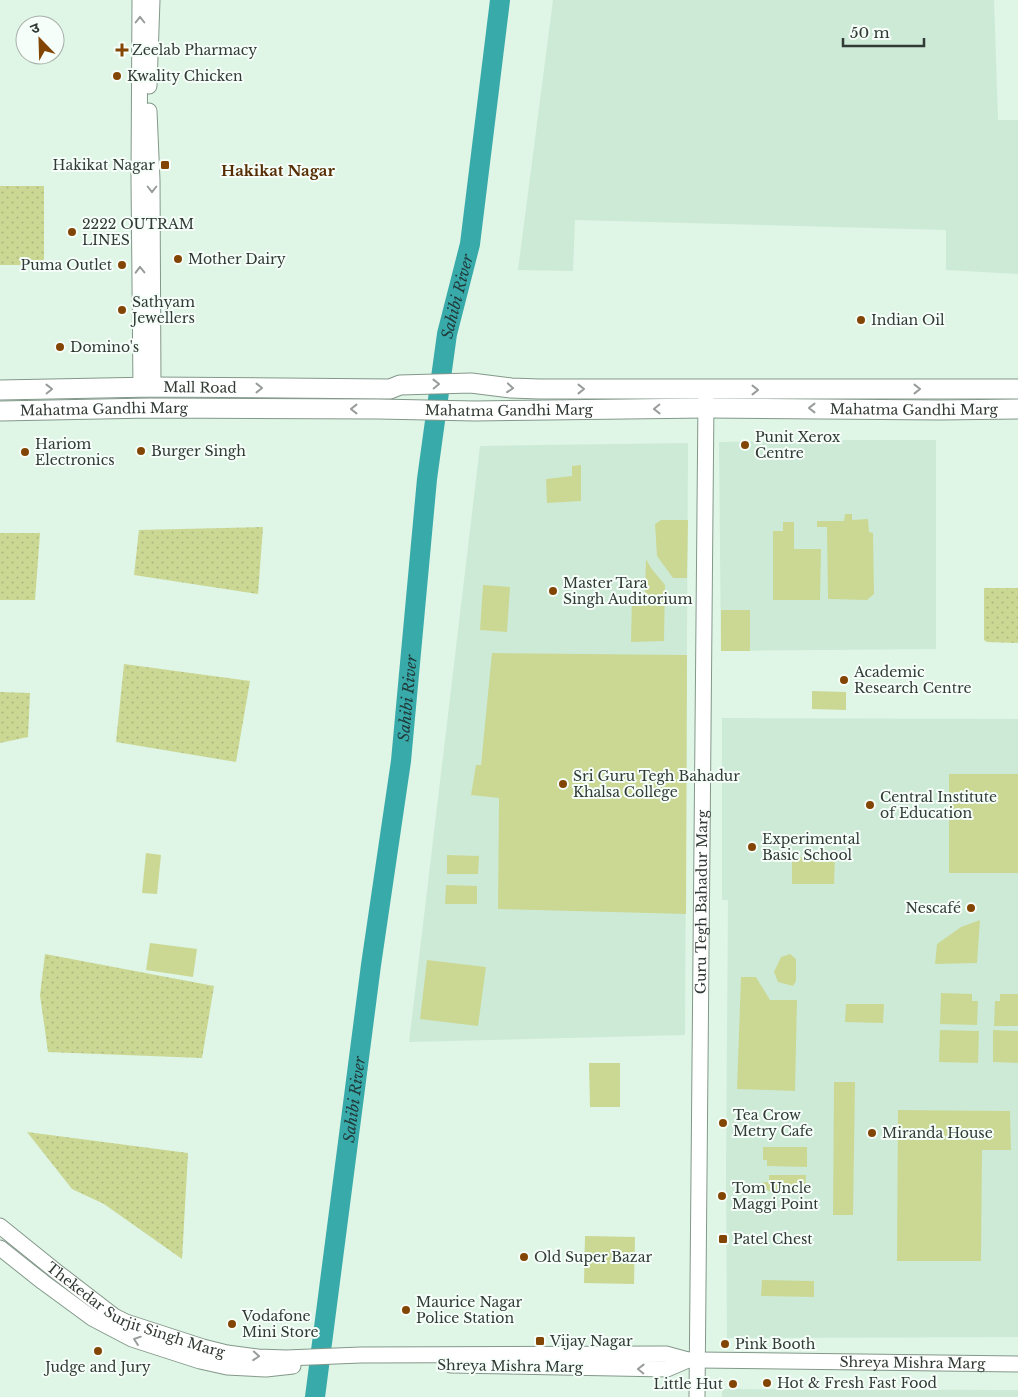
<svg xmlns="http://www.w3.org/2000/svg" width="1018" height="1397" viewBox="0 0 1018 1397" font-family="'Libre Baskerville','Noto Sans Devanagari',serif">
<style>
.built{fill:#cdead7}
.grass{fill:#cbd894}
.park{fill:url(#park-dots)}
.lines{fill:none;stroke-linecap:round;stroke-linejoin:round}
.river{stroke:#39aaaa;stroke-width:20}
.minor-casing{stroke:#83988a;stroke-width:17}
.major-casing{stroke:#83988a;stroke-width:21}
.minor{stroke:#fff;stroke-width:15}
.major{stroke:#fff;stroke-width:19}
.oneway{stroke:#989c9a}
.poi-dot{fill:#834503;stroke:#f5fef8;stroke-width:2}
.labels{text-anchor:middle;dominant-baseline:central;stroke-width:4;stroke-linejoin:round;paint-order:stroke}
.poi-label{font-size:14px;fill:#313a34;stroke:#f5fef8;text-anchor:start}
.street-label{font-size:14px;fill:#313a34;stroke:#f5fef8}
.neighbourhood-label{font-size:15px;font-weight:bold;fill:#572d03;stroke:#f5fef8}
.water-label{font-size:15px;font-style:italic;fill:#213a3a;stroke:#f5fef8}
</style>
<defs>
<pattern id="park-dots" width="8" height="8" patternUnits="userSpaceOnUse" patternTransform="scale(1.25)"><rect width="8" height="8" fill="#cbd894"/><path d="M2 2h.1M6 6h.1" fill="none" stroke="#afba80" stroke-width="1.8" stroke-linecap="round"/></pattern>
</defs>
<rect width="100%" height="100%" fill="#dff5e5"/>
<g class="built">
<polygon points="553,0 994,0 998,120 1018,120 1018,274 946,270 946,230 575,220 573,271 518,270"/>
<polygon points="843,440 936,440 936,649 721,651 719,442"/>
<polygon points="688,443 685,1035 409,1042 480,446"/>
<polygon points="722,718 1018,719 1018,1337 727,1338 726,1169 728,900 722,900"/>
<polygon points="722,1389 1018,1390 1018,1397 722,1397"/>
</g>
<g class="grass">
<polygon points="581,465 581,501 547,503 546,479 572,476 572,466"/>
<polygon points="845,514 852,514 852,520 868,519 869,532 873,533 874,594 867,600 828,599 827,527 817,527 817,521 844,521"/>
<polygon points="661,520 688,520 687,578 673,578 657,556 655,524"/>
<polygon points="783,522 794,522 794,549 821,549 820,600 773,600 773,531 783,531"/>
<polygon points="646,559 651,568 665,585 664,641 631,642 632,594 645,594"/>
<polygon points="483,585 510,587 507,632 480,630"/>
<rect x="721" y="610" width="29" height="41"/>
<polygon points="492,653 687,655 686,914 498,909 499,798 471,795 476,765 481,765"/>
<polygon points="812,691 846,692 846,710 812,709"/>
<rect x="949" y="774" width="69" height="99"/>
<polygon points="146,853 161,855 157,894 142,893"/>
<polygon points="447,855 479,856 478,874 447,874"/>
<polygon points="792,857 835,857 834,884 792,884"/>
<polygon points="446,885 477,886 477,904 445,904"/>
<polygon points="980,920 977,963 935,964 937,944 961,927"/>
<polygon points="150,943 197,949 193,977 146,970"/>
<polygon points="790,954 796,959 796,981 793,986 778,982 774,972 781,957"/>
<polygon points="427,960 486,967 478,1026 420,1019"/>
<polygon points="741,977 756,977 770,1000 797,1000 795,1091 737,1089"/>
<polygon points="941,993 972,994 972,1001 978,1001 977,1025 940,1024"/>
<polygon points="1000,994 1018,994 1018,1026 994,1026 995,1001 1000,1001"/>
<polygon points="846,1004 884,1004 883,1023 845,1022"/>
<polygon points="940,1030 979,1031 978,1063 939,1062"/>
<polygon points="993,1030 1018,1031 1018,1063 993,1062"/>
<polygon points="589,1063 620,1063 620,1107 590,1107"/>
<polygon points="834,1082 855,1082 853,1215 833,1215"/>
<polygon points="898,1110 1010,1111 1011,1150 982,1150 981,1261 897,1261"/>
<polygon points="763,1147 807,1147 807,1167 767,1166 767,1160 763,1160"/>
<polygon points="769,1175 806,1175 805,1194 774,1194 762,1187 763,1182 769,1182"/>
<polygon points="585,1236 635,1237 634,1284 584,1283"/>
<polygon points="762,1280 814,1281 814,1297 761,1296"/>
</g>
<g class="park">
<rect x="0" y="186" width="44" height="79"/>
<polygon points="263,527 258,594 134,575 139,530"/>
<polygon points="0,533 40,533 35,600 0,600"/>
<polygon points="984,588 1018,588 1018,643 987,642 984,640"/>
<polygon points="124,664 250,681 236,762 116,742"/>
<polygon points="0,692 30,693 28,737 0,743"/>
<polygon points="45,954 214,986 202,1058 48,1052 40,995"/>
<polygon points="27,1132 188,1153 182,1259 104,1204 72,1189"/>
</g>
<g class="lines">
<path class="river" id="s1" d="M315 1397 371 965 401 761 427 479 447 334 470 244 500 0"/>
<defs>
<g id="minor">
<polyline points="140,0 139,178 141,388"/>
<polyline points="149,86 152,0"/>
<polyline points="149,111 152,180 153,387"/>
<path id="s2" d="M0 1226 57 1272 114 1316 126 1322 203 1347 227 1353 258 1357 286 1358 361 1355 666 1354 688 1360H698L1018 1364"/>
<polyline points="0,1248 43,1282 92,1318 132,1339 200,1361 227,1367 266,1369 293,1366"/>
<polyline points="451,1365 667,1369 688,1360"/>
<path id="s3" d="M697 1397 706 399"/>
</g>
<g id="major">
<path id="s4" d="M0 390 153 387 390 389 400 385 471 383 511 388 539 389H1018"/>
<path id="s5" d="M0 411 150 408 378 409 475 411 706 408 940 410 1018 409"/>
</g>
</defs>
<use href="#minor" class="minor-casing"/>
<use href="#major" class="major-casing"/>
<use href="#minor" class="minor"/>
<use href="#major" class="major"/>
</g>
<defs><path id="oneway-chevron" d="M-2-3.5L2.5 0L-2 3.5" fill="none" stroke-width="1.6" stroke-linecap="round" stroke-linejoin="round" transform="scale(1.25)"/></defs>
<g class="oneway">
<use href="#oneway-chevron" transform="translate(140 20) rotate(-90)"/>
<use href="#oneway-chevron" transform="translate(152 189) rotate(90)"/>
<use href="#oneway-chevron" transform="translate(140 270) rotate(-91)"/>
<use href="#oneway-chevron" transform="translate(436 384) rotate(-1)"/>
<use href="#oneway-chevron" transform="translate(259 388)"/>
<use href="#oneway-chevron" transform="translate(510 388) rotate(5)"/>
<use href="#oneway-chevron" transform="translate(49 389) rotate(-1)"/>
<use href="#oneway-chevron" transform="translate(581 389)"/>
<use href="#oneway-chevron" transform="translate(917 389)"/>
<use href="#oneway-chevron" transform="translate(755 390)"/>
<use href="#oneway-chevron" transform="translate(812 408) rotate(-180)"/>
<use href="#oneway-chevron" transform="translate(354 409) rotate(180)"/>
<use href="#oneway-chevron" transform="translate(657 409) rotate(179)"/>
<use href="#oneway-chevron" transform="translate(137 1340) rotate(-161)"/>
<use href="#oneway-chevron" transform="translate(256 1356) rotate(4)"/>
<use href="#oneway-chevron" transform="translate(641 1369) rotate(-179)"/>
</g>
<g class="poi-dot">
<path d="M119.5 42.5h5v5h5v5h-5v5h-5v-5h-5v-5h5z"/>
<circle cx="117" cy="76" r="5"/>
<rect x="160" y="160" width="10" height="10" rx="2.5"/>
<circle cx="72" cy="232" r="5"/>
<circle cx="178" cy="259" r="5"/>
<circle cx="122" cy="265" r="5"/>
<circle cx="122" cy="310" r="5"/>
<circle cx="861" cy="320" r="5"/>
<circle cx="60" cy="347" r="5"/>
<circle cx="745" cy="445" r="5"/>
<circle cx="141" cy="451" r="5"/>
<circle cx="25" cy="452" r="5"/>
<circle cx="553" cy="591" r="5"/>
<circle cx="844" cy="680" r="5"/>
<circle cx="563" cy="784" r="5"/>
<circle cx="870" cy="805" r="5"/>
<circle cx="752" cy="847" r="5"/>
<circle cx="971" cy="908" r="5"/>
<circle cx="723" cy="1123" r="5"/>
<circle cx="872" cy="1133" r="5"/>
<circle cx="722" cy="1196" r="5"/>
<rect x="718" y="1234" width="10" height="10" rx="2.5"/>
<circle cx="524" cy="1257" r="5"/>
<circle cx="406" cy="1310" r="5"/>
<circle cx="232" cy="1324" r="5"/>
<rect x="535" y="1336" width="10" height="10" rx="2.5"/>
<circle cx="725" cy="1344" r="5"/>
<circle cx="98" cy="1351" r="5"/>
<circle cx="767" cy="1383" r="5"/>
<circle cx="733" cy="1384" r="5"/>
</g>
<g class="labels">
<g class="poi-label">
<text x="132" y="50">Zeelab Pharmacy</text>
<text x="127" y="76">Kwality Chicken</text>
<text x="155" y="165" text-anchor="end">Hakikat Nagar</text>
<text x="82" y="224">2222 OUTRAM<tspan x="82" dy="16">LINES</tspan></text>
<text x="188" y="259">Mother Dairy</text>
<text x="112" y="265" text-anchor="end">Puma Outlet</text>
<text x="132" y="302">Sathyam<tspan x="132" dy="16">Jewellers</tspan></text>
<text x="871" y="320">Indian Oil</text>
<text x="70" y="347">Domino's</text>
<text x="755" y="437">Punit Xerox<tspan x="755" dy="16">Centre</tspan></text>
<text x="35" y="444">Hariom<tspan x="35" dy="16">Electronics</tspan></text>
<text x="151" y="451">Burger Singh</text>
<text x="563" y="583">Master Tara<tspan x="563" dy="16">Singh Auditorium</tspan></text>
<text x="854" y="672">Academic<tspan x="854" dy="16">Research Centre</tspan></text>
<text x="573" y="776">Sri Guru Tegh Bahadur<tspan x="573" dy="16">Khalsa College</tspan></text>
<text x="880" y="797">Central Institute<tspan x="880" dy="16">of Education</tspan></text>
<text x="762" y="839">Experimental<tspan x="762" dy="16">Basic School</tspan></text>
<text x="961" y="908" text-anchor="end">Nescafé</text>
<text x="733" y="1115">Tea Crow<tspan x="733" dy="16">Metry Cafe</tspan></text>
<text x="882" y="1133">Miranda House</text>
<text x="732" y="1188">Tom Uncle<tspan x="732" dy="16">Maggi Point</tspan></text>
<text x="733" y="1239">Patel Chest</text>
<text x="534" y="1257">Old Super Bazar</text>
<text x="416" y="1302">Maurice Nagar<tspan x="416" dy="16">Police Station</tspan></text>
<text x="242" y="1316">Vodafone<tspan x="242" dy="16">Mini Store</tspan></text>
<text x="550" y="1341">Vijay Nagar</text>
<text x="735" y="1344">Pink Booth</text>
<text x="98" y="1367" text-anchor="middle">Judge and Jury</text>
<text x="777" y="1383">Hot &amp; Fresh Fast Food</text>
<text x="723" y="1384" text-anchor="end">Little Hut</text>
</g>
<g class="street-label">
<text stroke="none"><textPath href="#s4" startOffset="200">Mall Road</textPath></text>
<text stroke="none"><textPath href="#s5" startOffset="914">Mahatma Gandhi Marg</textPath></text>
<text stroke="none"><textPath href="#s5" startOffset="104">Mahatma Gandhi Marg</textPath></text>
<text stroke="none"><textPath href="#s5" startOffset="509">Mahatma Gandhi Marg</textPath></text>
<text stroke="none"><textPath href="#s3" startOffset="495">Guru Tegh Bahadur Marg</textPath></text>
<text stroke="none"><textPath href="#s2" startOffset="162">Thekedar Surjit Singh Marg</textPath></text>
<text stroke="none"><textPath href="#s2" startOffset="951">Shreya Mishra Marg</textPath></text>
<text transform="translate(510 1366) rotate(1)">Shreya Mishra Marg</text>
</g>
<g class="neighbourhood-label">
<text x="278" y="170">Hakikat Nagar</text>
</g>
<g class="water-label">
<text stroke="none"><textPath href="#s1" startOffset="1110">Sahibi River</textPath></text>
<text stroke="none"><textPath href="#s1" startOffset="705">Sahibi River</textPath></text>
<text stroke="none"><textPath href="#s1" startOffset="300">Sahibi River</textPath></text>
</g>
</g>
<g transform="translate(40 40) rotate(337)"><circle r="24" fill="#f5fef8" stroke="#a7b0aa"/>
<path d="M0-4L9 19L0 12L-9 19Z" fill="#834503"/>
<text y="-8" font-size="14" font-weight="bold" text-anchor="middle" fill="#313a34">उ</text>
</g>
<path d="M843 38v8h81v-8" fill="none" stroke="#313a34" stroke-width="2.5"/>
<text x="850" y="38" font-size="15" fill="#313a34" stroke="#f5fef8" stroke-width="4" paint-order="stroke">50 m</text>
</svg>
